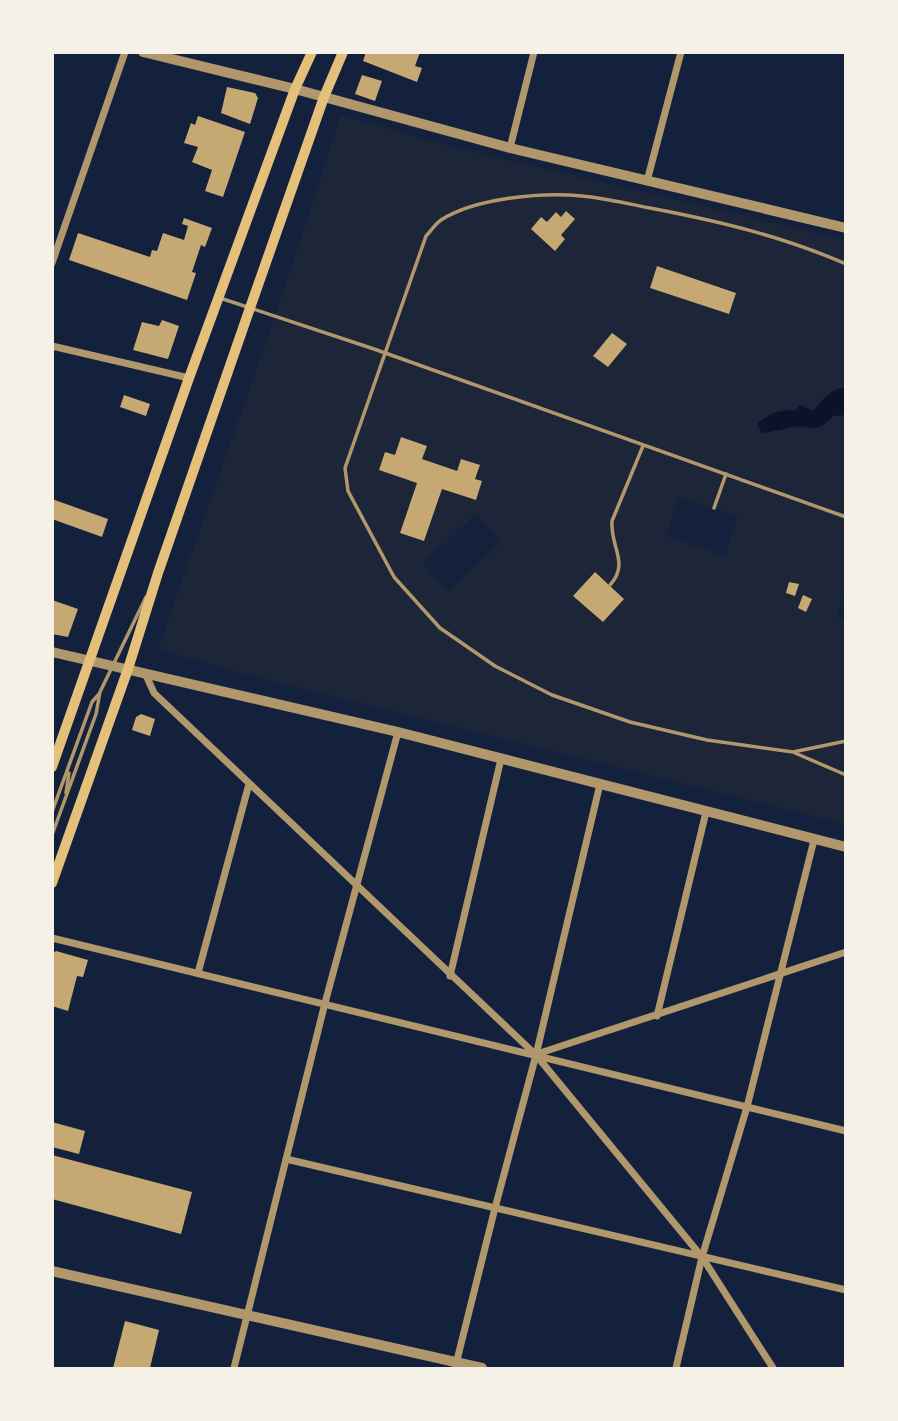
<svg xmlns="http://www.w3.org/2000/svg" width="898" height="1421" viewBox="0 0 898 1421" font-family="'Public Sans',sans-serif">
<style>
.green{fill:#1d2539;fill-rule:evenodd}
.water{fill:#0b132b}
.building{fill:#c6a872}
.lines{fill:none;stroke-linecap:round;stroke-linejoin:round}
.service{stroke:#b1986c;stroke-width:3.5}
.minor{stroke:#b1986c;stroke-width:7}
.tertiary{stroke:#b1986c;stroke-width:10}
.secondary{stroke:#e5c07b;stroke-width:10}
</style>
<rect width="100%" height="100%" fill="#14213d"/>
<path class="green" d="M341 115 441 144 845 240V388L837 389 813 411 783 409 780 431C803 422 813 436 833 416L845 415 846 589 836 617 846 620 845 824 264 679 158 649 281 299ZM556 212 561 217V235L565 239 556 250 541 217 547 222ZM657 266 736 292 729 314 650 288ZM612 333 626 344 608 367 594 355ZM401 437 427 446 422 459 457 471 461 459 480 466 475 479 482 482 476 500 442 489 424 541 400 532 417 483 379 470 385 452 395 455ZM679 497 738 517 724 556 666 536ZM476 514 502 541 449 591 423 563ZM595 572 624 598 603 622 574 595Z"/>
<path class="water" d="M845 388V415L833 416C811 438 812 423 791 427 781 429 773 432 762 433L757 424C770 413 778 409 795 411L800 405 813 411C822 400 830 389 845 388Z"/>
<g class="building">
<polygon points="366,52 420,52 415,66 422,68 417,82 363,61"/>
<polygon points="362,75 382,81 375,101 355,94"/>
<polygon points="227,87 255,93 258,98 250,124 221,113"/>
<polygon points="198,116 245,132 223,197 205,191 212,170 192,162 198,147 184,143 191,123 195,125"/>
<polygon points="566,211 575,219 561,235 565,239 555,251 531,229 541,217 547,222 556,212 561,217"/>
<polygon points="184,218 212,228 205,247 201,245 192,272 196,273 187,300 69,260 78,233 150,257 152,250 157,251 163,233 184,240 188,226 182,224"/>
<polygon points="657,266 736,293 729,314 650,288"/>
<polygon points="162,320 179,326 168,359 133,350 142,322 159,326"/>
<polygon points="612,333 627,344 608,367 593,356"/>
<polygon points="124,395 150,404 146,416 120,407"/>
<polygon points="401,437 427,446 422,459 457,471 461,459 480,465 475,479 482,481 476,500 442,489 424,541 400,533 417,483 379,470 385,452 395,455"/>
<polygon points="52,499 108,519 102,537 52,519"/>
<polygon points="595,572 624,599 603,622 573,596"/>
<polygon points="789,582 799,584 795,596 786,593"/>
<polygon points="803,595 812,599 806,612 798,608"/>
<polygon points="52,600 78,609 68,637 52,634"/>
<polygon points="141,714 155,719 150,736 132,730 136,717"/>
<polygon points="56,951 88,960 83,977 77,976 68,1011 52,1006 52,954"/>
<polygon points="52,1122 85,1131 79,1154 52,1147"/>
<polygon points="52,1155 192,1192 181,1234 52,1199"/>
<polygon points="125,1321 159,1330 150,1368 113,1368"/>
</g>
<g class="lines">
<g class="service">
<path d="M846 264C782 236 718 221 650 208 628 204 605 198 582 196 542 192 475 198 441 220 435 224 431 231 426 236L345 468 348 491 394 577 440 628 495 666 552 695 630 722 707 740 793 752 846 741"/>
<polyline points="220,298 374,349 846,517"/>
<polyline points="714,508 726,474"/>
<path d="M610 585C630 563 610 547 612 521L643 446"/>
<polyline points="795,753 846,775"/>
<polyline points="66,793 69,773"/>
<polyline points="52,812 92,702 99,694"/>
<polyline points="52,835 96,714 100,692 146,597"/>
</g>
<g class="minor">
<polyline points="510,148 534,52"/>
<polyline points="647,181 681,52"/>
<polyline points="52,263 125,52"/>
<polyline points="52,346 189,378"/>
<polyline points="145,673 154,693 536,1055 702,1257 773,1368"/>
<polyline points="52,938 846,1131"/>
<polyline points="198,973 249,784"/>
<polyline points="450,976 501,759"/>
<polyline points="657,1016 706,812"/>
<polyline points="537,1054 846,952"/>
<polyline points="286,1159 846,1290"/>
<polyline points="234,1368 325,1003 398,732"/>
<polyline points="455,1368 495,1208 536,1055 600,784"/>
<polyline points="676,1368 702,1257 747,1107 814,840"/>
</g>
<g class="tertiary">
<polyline points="143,52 295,89 510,148 846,228"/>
<polyline points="52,652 398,732 846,847"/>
<polyline points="52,1271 482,1368"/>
</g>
<g class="secondary">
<polyline points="52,767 189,378 295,89 312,52"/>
<polyline points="52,883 128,669 158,573 250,308 324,97 343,52"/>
</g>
</g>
<rect width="898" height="1421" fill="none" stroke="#f6f1e7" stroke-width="108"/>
</svg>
